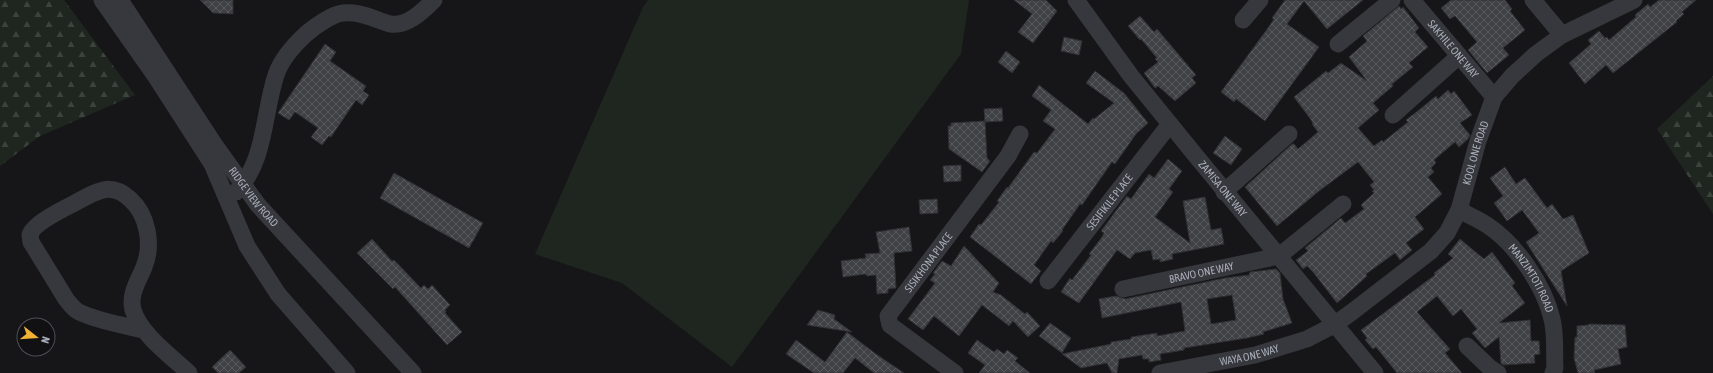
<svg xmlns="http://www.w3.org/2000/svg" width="1713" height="373" viewBox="0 0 1713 373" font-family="'Asap Condensed',sans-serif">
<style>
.green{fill:#1e261f}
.forest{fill:url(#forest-firs)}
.building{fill:url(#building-cross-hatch);stroke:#303034;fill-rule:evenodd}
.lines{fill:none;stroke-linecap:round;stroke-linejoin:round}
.minor{stroke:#37383d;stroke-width:17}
.labels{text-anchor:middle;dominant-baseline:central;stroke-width:4;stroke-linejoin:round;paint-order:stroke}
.street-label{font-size:11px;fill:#a8adb8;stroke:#111113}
</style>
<defs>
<pattern id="forest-firs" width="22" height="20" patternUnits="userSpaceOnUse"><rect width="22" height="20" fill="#1e261f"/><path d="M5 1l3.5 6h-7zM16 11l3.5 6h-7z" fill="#3c433d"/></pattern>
<pattern id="building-cross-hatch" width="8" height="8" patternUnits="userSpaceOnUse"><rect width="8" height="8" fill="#404145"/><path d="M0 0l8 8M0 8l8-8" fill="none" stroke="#595a5e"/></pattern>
</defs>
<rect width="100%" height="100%" fill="#161618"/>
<polygon class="green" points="648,0 969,0 961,54 732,367 622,283 535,254 643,7"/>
<g class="forest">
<polygon points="0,0 64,0 135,95 40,136 0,166"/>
<polygon points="1713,76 1713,214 1657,129"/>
</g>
<g class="building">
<polygon points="200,0 233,0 233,14 213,13"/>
<polygon points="1014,0 1046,0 1057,11 1033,43 1018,32 1032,14"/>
<polygon points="1285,0 1363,0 1327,29 1304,1 1287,24 1319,47 1265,121 1236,99 1234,102 1221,92 1268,28 1274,19 1272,18"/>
<polygon points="1451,0 1505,0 1512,9 1510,11 1525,30 1503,48 1509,55 1487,73 1468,50 1477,42 1455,16 1450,19 1441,8"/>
<polygon points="1659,0 1696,0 1682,12 1684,14 1676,21 1677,22 1613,73 1606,65 1585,84 1569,63 1591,44 1588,40 1599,31 1605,38 1607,37 1609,40 1636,17 1635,15 1648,4 1650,7"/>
<polygon points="1399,6 1401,9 1403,7 1419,28 1415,32 1428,47 1409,63 1413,67 1392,84 1393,86 1373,103 1379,110 1358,128 1374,146 1382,140 1383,142 1408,122 1406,120 1419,110 1436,96 1438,99 1448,90 1451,94 1454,91 1472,115 1460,123 1470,135 1468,139 1459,147 1455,142 1434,160 1436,163 1431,168 1434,172 1428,177 1442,194 1415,217 1424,229 1406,243 1412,250 1400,260 1395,253 1366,274 1367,276 1337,303 1313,272 1307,266 1303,269 1296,260 1308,251 1305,248 1341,218 1345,223 1364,209 1361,205 1374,193 1372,191 1374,190 1370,185 1374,182 1358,162 1319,191 1277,226 1245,187 1292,144 1294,144 1298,149 1318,132 1312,124 1313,123 1309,117 1294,97 1326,71 1328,73 1341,63 1367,81 1349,57 1367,41 1363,36"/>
<polygon points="1140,16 1154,32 1157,29 1196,75 1192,78 1196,83 1175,101 1158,86 1155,88 1144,73 1158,62 1155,59 1157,58 1141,39 1140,40 1128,26"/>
<polygon points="1064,37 1082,41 1079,55 1061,51"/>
<polygon points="325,44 336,52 330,61 366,86 363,91 369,95 362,105 356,100 331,137 329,136 322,145 311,137 318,128 295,112 289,120 278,113"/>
<polygon points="1006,51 1020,62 1012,73 998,62"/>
<polygon points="1095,71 1124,93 1148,123 1136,134 1115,164 1112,162 1082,205 1080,204 1062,230 1063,231 1053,243 1051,241 1034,265 1041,271 1031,284 970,237 979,224 981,225 999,202 997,201 1007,187 1008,188 1034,152 1037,153 1055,129 1043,121 1051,110 1032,96 1039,85 1088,124 1093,118 1094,119 1114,103 1086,83"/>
<polygon points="1002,108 1003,121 985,122 984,109"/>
<polygon points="985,121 987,158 990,161 982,172 949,149 948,126 951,126 951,123"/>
<polygon points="1225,136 1242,149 1231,165 1213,153"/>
<polygon points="1168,159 1182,171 1169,189 1173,192 1155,217 1190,243 1183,201 1205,197 1211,230 1221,228 1224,244 1172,254 1173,259 1160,262 1160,259 1153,260 1151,250 1135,253 1130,259 1117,250 1079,303 1061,292 1070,278 1072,280 1091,255 1089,254 1102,237 1104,233 1101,231 1127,196 1131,199 1149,174 1154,178"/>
<polygon points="961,165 961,181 944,182 943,166"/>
<polygon points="1505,167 1516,184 1525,178 1547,208 1552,204 1563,219 1573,215 1589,253 1561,271 1567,306 1526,242 1539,233 1522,210 1507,221 1494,203 1503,196 1490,178"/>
<polygon points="394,173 483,223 469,248 380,198"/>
<polygon points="937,199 938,213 920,214 919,200"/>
<polygon points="909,227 912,251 894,253 896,288 888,289 888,293 877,294 876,275 867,276 866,274 843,277 841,261 866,258 865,254 880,253 876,232"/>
<polygon points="372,239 392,261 394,260 421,288 424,285 428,289 432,285 450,305 445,310 446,311 445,313 462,332 447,345 395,287 393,289 357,253"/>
<polygon points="1460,239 1484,259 1492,252 1515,283 1512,286 1525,303 1499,323 1530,320 1531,341 1539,341 1540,354 1534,355 1535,363 1503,365 1501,363 1499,337 1485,348 1472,333 1477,329 1461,309 1453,316 1437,296 1417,312 1450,349 1445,353 1462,373 1397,373 1376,347 1373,349 1365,340 1367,338 1361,330 1435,275 1434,273 1453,258 1448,254"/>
<polygon points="964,246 999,283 993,292 1001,295 1025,314 1027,312 1040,326 1028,337 1013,321 1009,326 982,305 959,336 934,316 923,330 908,319 935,283 930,280 935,274 933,273 942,261 951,266"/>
<path d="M1276 269 1280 273 1283 299 1292 323 1263 332 1264 334 1247 338 1184 348V350L1160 354 1161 360 1149 362V359H1143L1142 355 1119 359 1117 373H1112L1107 363 1081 368 1062 354 1111 344V342L1131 339V337L1157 333V336L1185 331 1181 302 1102 318 1099 299 1116 296 1125 299 1225 278 1249 275 1250 272ZM1232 295 1236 320 1211 324 1207 299Z"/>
<polygon points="818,310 835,315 834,319 852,332 807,325"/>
<polygon points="1050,323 1071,338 1062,353 1039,336"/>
<polygon points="1589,324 1625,325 1627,347 1618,349 1621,364 1594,370 1595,373 1578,373 1574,358 1575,337 1577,337 1577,326 1588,325"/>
<polygon points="847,332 876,354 904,373 874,373 855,358 843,373 814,373 786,354 796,340 825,362"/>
<polygon points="977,340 994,352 997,349 1004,354 1007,350 1018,358 1015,361 1030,373 979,373 985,365 968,353"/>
<polygon points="230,350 246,367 239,373 218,373 212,367"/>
</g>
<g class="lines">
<g class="minor">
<polyline points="102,0 154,74 212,164 247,246 278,294 347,373"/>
<path id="s1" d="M120 0 214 144 258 205 413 373"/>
<path id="s2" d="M1076 0 1131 76 1196 156 1375 373"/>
<path id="s3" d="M1412 0 1494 97"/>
<polyline points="1533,0 1562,35"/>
<polyline points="1243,20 1260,0"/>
<polyline points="1338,44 1392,0"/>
<polyline points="1393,115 1459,56"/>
<path d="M236 192C266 161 263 114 276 75 281 60 294 45 306 34 314 27 332 14 343 13 351 12 362 14 370 17 376 19 383 22 390 24 407 27 423 11 434 0"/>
<polyline points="1224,192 1289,134"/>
<path id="s4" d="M1459 210C1468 215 1478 219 1487 225 1516 244 1544 285 1552 319 1556 334 1554 352 1555 368L1553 373"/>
<path id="s5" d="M1048 281 1170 124"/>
<path id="s6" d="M1123 289 1279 256 1343 204"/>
<path d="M143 330C123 325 97 321 79 312 73 309 70 304 66 299L31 242 30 235C33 224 61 210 73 204 94 193 109 180 130 199 148 215 153 245 144 267 138 282 129 294 133 310 141 335 171 356 189 373"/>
<polyline points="1467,346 1490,368 1498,373"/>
<path id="s7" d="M955 373 890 325 888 316 1008 156 1020 134"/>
<path id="s8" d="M1160 373 1255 355 1307 339 1334 325 1352 312 1431 251 1447 233 1459 210 1478 141 1494 97 1512 76 1536 54 1562 35 1634 0"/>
</g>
</g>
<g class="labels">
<g class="street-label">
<text stroke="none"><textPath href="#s3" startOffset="64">SAKHILE ONE WAY</textPath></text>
<text stroke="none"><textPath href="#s8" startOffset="413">KOOL ONE ROAD</textPath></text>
<text stroke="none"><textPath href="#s2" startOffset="239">ZAMISA ONE WAY</textPath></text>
<text stroke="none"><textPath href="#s1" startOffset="238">RIDGE VIEW ROAD</textPath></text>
<text stroke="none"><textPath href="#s5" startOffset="100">SESIFIKILE PLACE</textPath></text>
<text stroke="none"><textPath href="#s7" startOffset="157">SISIKHONA PLACE</textPath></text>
<text stroke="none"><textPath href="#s6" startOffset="80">BRAVO ONE WAY</textPath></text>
<text stroke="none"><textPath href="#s4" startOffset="102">MANZIMTOTI ROAD</textPath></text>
<text stroke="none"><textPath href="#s8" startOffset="91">WAYA ONE WAY</textPath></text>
</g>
</g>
<g transform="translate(36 337) rotate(107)"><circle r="19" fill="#111113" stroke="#4d4f55"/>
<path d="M0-3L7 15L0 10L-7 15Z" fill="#f2b134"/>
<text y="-6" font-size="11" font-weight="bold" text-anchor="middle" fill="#a8adb8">N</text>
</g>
</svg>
